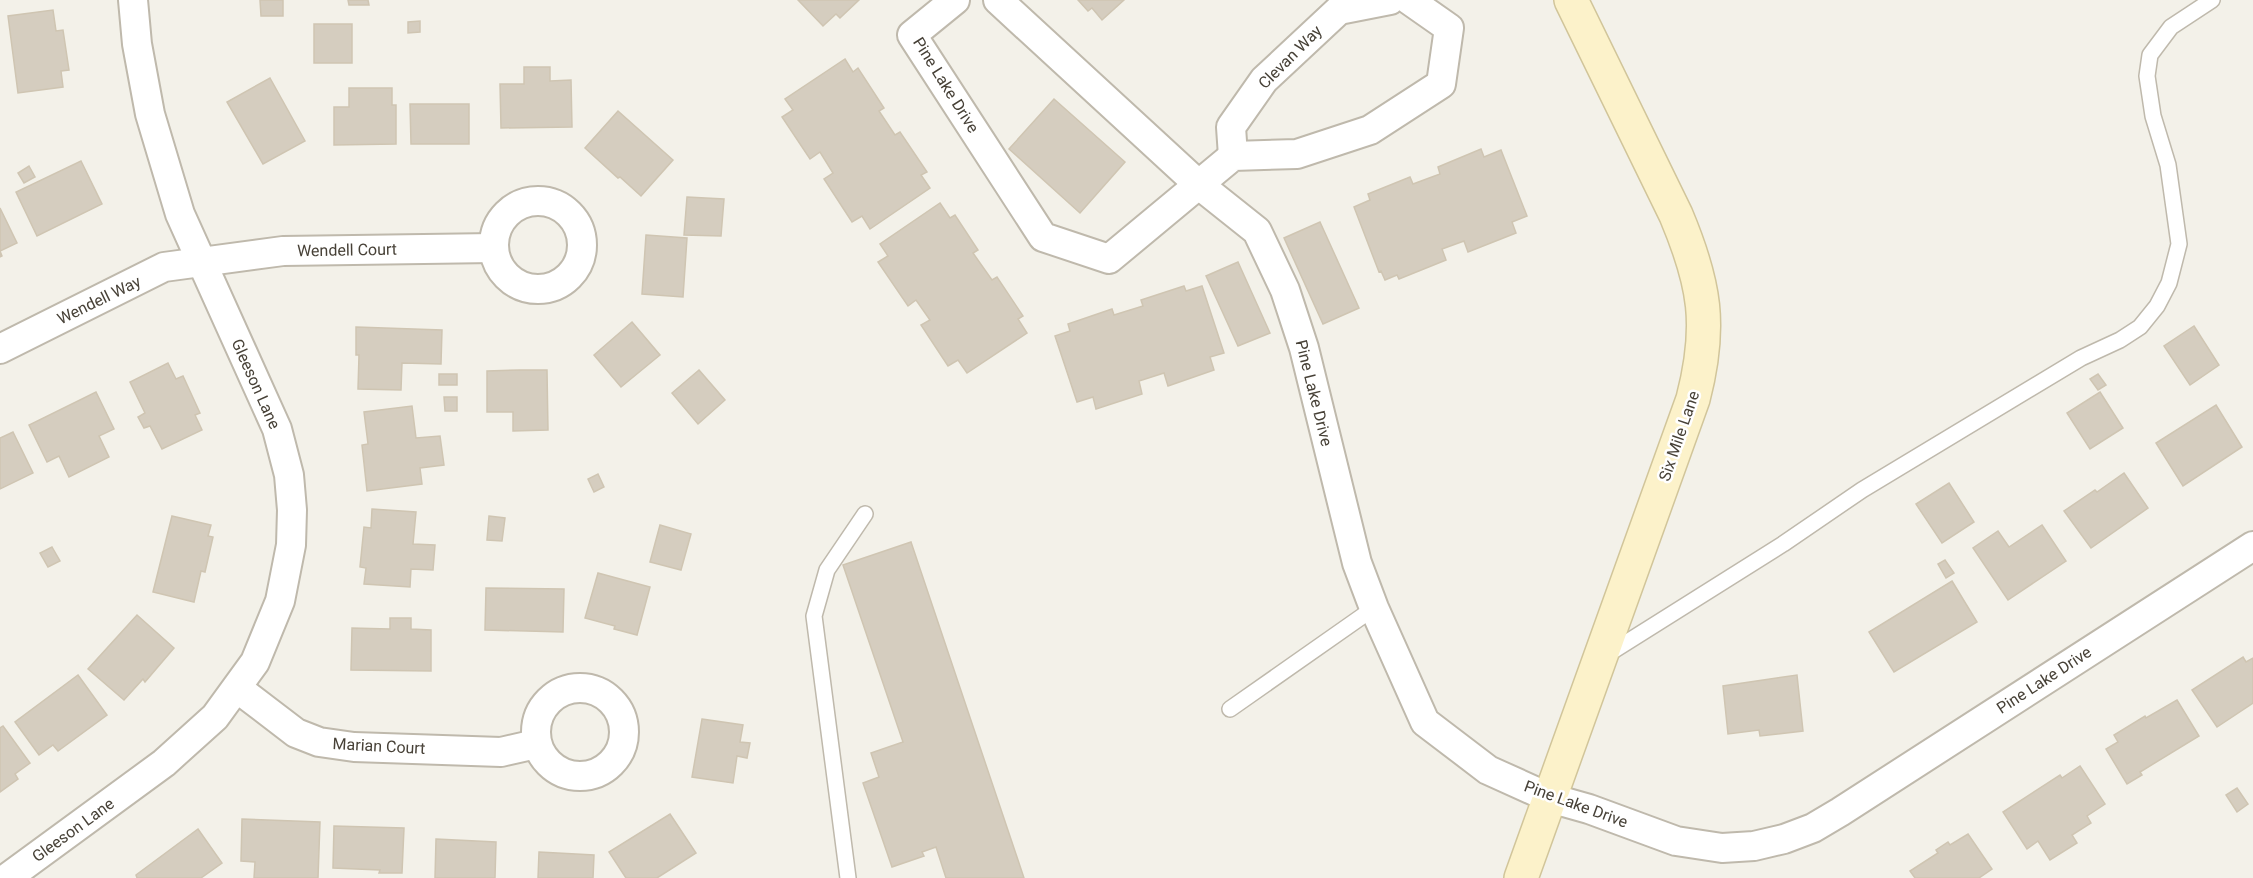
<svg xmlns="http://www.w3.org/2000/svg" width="2253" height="878" viewBox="0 0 2253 878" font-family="Roboto,sans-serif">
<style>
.building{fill:#d5cdbf;stroke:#cfc5b2;stroke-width:1.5}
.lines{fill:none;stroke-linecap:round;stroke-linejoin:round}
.lane-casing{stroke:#bfb9ac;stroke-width:18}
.street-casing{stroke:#bfb9ac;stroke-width:32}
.secondary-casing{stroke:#d1c59a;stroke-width:36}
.lane{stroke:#fff;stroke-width:15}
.street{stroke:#fff;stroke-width:28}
.secondary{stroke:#fcf2ca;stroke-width:33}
.labels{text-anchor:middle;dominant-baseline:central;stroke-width:5;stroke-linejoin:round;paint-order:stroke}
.street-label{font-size:16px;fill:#474137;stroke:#fff}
</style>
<rect width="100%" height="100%" fill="#f3f1e9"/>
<g class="building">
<polygon points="260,0 283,0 283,16 261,16"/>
<polygon points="348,0 368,0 369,5 349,5"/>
<polygon points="798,0 859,0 840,18 836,14 823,26"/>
<polygon points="1078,0 1124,0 1102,20 1092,8 1088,11"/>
<polygon points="53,10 56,31 63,30 69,70 61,71 63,87 18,93 8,16"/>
<polygon points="420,21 420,32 408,33 408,22"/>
<rect x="314" y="24" width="38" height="39"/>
<polygon points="845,59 853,72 858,68 884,108 879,111 895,135 900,132 927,172 921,175 930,188 870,229 862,216 852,222 824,179 833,173 820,152 810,159 782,117 793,110 785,99"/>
<polygon points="524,67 550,67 550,81 571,80 572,127 501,128 500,84 524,84"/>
<polygon points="270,78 305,141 263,164 227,102"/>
<polygon points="349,88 392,88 392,105 396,105 396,144 334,145 334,107 349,107"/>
<polygon points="1054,99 1125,162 1080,213 1009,149"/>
<polygon points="410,104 469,104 469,144 411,144"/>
<polygon points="618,111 673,160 641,196 620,177 618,178 585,148"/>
<polygon points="1481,149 1484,157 1501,150 1527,216 1512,222 1516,233 1468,252 1464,241 1442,249 1446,260 1399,279 1397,275 1385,280 1381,271 1379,272 1354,207 1370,200 1368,194 1410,177 1413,184 1440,174 1438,167"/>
<polygon points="81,161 102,204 37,236 16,192"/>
<polygon points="29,166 35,177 24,183 18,173"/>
<polygon points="687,197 724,199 721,236 684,235"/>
<polygon points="940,203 950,218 955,215 978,250 973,253 992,280 997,277 1023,316 1018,319 1027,333 967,373 958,360 948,366 921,325 930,320 916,300 908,306 878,262 888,256 880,244"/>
<polygon points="0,208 17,243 0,251 2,256 0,257"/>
<polygon points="1320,222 1359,308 1323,324 1284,238"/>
<polygon points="646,235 687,238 683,297 642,294"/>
<polygon points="1238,262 1270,333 1238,346 1206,276"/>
<polygon points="1184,286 1186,291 1202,286 1224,353 1210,357 1214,370 1168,386 1164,373 1139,381 1142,394 1096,409 1093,397 1077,402 1055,336 1070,331 1068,324 1112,309 1114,315 1143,306 1141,300"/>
<polygon points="632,322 660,355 621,387 594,355"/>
<polygon points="2194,326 2219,365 2190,385 2164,346"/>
<polygon points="356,327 442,330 441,364 402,363 401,390 358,389 359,355 356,355"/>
<polygon points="168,363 176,379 183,376 200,413 195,415 202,430 162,449 150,426 144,428 138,417 145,413 130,382"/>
<polygon points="520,370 547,370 548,430 513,431 513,412 487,412 487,371"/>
<polygon points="699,370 725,400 698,424 672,393"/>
<rect x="439" y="374" width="18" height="11"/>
<polygon points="2098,374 2106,385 2098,390 2090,379"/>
<polygon points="96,392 114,429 99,436 109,457 69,477 59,456 47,462 29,425"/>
<polygon points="2100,392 2123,428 2090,449 2067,413"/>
<polygon points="444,397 457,397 457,411 445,411"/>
<polygon points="2216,405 2242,447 2183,486 2156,443"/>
<polygon points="412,406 416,438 440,436 444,465 420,468 422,484 367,491 362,445 368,444 364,412"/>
<polygon points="13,432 33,473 0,489 0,438"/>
<polygon points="2124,473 2148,508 2091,548 2064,511 2095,490 2097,492"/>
<polygon points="598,474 604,487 594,492 588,479"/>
<polygon points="1949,483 1974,522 1942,543 1916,504"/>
<polygon points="372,509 416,512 413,544 435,545 433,570 411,569 410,587 364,584 366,568 360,567 364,527 371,528"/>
<polygon points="172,516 211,525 208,536 213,537 205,572 201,571 194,602 153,592"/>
<polygon points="489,516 505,518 502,541 487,540"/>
<polygon points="660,525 691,534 681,570 650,562"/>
<polygon points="2042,525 2066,561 2008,600 1973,548 1998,531 2009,547"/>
<polygon points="911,542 1024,878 946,878 936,847 922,852 924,856 892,867 863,783 879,777 871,753 903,742 843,565"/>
<polygon points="52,547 60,561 48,567 40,553"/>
<polygon points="1945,560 1954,573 1946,578 1938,564"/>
<polygon points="598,573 650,587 637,635 614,629 615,626 585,618"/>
<polygon points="1952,581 1977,622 1894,672 1869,632"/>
<polygon points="486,588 564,589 563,632 485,630"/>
<polygon points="137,615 174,648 145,682 143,679 124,700 88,669"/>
<polygon points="390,618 411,618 411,629 431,630 431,671 351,670 352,628 390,629"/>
<polygon points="2243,657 2246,662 2253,658 2253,703 2217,727 2192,690"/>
<polygon points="78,675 107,715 58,751 53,745 39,755 15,722"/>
<polygon points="1797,675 1803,731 1760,736 1759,730 1728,734 1723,686"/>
<polygon points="2177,700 2199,736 2140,772 2142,775 2127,784 2106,749 2118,742 2114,735 2145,716 2146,718"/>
<polygon points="702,719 743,725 740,742 750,743 747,758 737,756 733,783 692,777"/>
<polygon points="3,726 30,763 15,774 18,779 0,792 0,728"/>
<polygon points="2080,766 2105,804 2087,816 2091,823 2072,835 2077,843 2050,860 2038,841 2027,849 2003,812 2060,775 2062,778"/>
<polygon points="2237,788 2248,804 2237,812 2226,795"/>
<polygon points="670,814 696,853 657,878 626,878 609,852"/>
<polygon points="242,819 320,822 318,878 254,878 255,862 241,861"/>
<polygon points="334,826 404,828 402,873 379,873 380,870 333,868"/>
<polygon points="198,829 222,863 201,878 137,878 136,875"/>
<polygon points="1968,834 1992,869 1979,878 1915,878 1910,871 1938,853 1936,850 1948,842 1950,845"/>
<polygon points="436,839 496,842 495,878 435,878"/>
<polygon points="539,852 594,855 593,878 538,878"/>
</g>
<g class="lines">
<defs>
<g id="lane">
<polyline points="1605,656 1783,544 1862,490 2081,358 2120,340 2140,327 2157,306 2169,283 2179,244 2168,165 2153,116 2147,76 2150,55 2171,27 2212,0"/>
<polyline points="1230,709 1374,608"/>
<polyline points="848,878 814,616 827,570 865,514"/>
</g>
<g id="street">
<polyline points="955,0 912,35 1043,237 1109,259 1233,156 1297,154 1370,130 1441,84 1449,28 1409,0"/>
<polyline points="998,0 1198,184 1257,231 1285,290 1304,348 1357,563 1374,608 1425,722 1488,770 1550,798 1589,809 1676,841 1722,848 1754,846 1784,839 1813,828 1840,812 2253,546"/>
<polyline points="1233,156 1231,127 1264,80 1339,10 1390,0"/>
<circle cx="538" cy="245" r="44"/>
<polyline points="0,349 164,267 283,251 494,248"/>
<circle cx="580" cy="732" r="44"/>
<polyline points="237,688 296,733 319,742 354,747 501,752 536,744"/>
<polyline points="7,878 164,763 215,717 255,662 280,601 291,545 292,510 289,475 277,429 180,214 150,114 137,44 133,0"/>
</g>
<path id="secondary" d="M1521 878 1693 399C1712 326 1705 284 1676 215L1571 0"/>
</defs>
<use href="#lane" class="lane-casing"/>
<use href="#street" class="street-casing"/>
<use href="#secondary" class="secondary-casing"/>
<use href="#lane" class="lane"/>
<use href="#street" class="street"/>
<use href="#secondary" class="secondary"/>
</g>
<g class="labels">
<g class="street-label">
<text transform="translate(1290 57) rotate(-45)">Clevan Way</text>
<text transform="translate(946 85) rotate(58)">Pine Lake Drive</text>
<text transform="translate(347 250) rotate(-1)">Wendell Court</text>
<text transform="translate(99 300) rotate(-26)">Wendell Way</text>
<text transform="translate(256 384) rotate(66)">Gleeson Lane</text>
<text transform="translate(1314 393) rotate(76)">Pine Lake Drive</text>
<text transform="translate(1679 436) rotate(-71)">Six Mile Lane</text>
<text transform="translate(2044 680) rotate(-33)">Pine Lake Drive</text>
<text transform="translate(379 746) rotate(3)">Marian Court</text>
<text transform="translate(1576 804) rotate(20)">Pine Lake Drive</text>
<text transform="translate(73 830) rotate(-36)">Gleeson Lane</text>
</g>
</g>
</svg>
